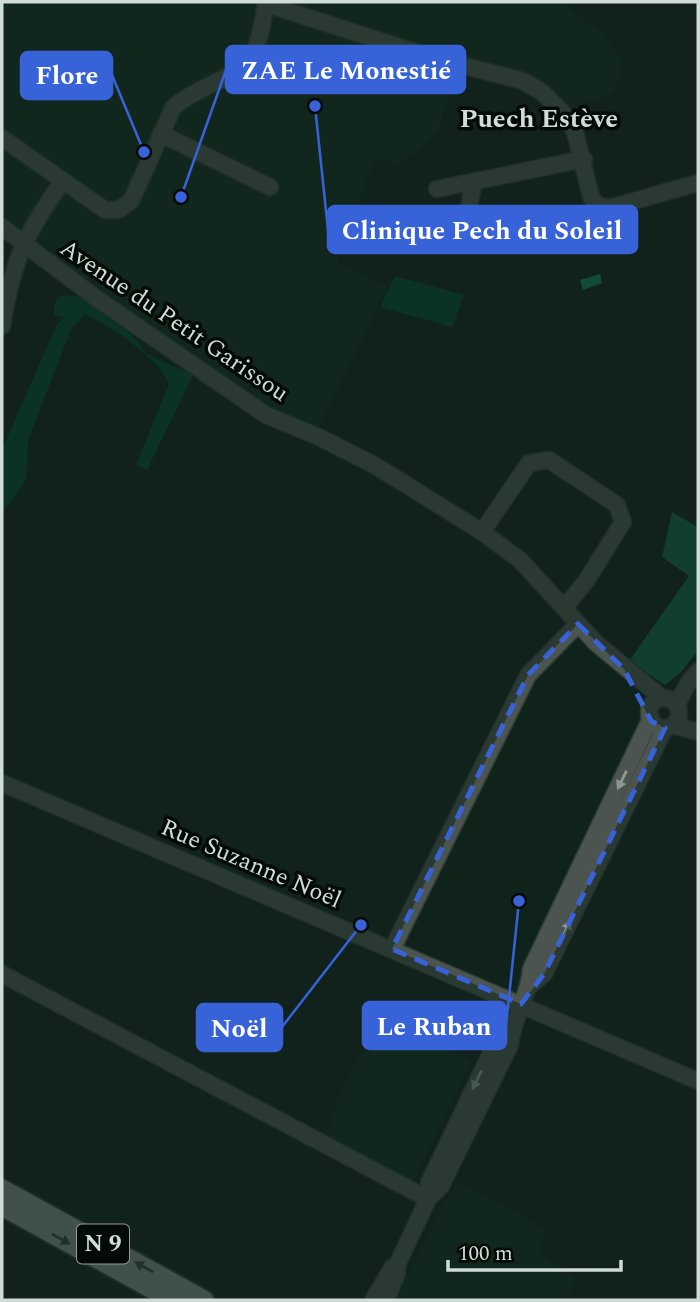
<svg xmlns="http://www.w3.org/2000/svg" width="700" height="1302" viewBox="0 0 700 1302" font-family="Spectral,serif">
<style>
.built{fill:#132e23}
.green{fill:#054731}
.forest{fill:#125f44}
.water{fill:#157d5a}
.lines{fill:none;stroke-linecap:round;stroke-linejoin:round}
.minor-casing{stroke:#2b3d35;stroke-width:19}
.major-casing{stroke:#2b3d35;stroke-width:23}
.minor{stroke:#4c5450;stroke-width:16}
.major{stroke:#788a81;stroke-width:19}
.oneway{fill:#8e9893}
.oneway2{fill:#38443e}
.marked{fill:none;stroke:#3863d8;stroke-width:5;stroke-dasharray:14 9;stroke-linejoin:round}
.labels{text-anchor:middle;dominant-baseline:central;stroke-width:7;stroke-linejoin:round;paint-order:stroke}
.shield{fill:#040a07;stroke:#939d98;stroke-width:2}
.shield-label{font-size:23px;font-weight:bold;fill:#d0dcd6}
.street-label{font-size:24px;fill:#d0dcd6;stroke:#040a07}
.neighbourhood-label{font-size:26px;font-weight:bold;fill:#d0dcd6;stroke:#040a07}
.leader{fill:none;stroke:#3863d8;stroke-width:2.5}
.callout-dot{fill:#3863d8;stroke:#040a07;stroke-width:2.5}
.callout{fill:#3863d8;stroke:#3863d8;stroke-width:2.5}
.callout-label{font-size:26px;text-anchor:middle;font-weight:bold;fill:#fff}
</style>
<rect width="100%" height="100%" fill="#10231b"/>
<g class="built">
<polygon points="2,2 561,2 602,33 623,63 613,93 557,114 540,99 503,80 456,71 438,130 419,150 395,164 375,157 337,263 388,286 317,431 267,407 2,230"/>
<polygon points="380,1016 471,1061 415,1179 408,1182 328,1137 337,1102"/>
<polygon points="457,1181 547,1230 539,1253 578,1279 564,1300 396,1300"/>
</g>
<g class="green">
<polygon points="395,276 464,295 452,327 380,307"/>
<path d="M62 295 82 297 132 335 147 354 193 375 147 470 136 465 169 384C160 359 111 326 85 315L72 327 28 440 26 480 2 513V450L57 324 65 318 54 315 55 302Z"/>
</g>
<polygon class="forest" points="672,512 698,527 698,650 682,671 665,685 629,661 689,576 662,557"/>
<polygon class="water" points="600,274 602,283 583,290 580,280"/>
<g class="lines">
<defs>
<g id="minor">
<polyline points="266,4 431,57 523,81 542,92 562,112 575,132 591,197 597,205 609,208 698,183"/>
<polyline points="161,134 270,187"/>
<path d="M2 138 105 210H118L131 201 173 108C193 88 236 78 249 60 260 45 263 20 266 2"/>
<polyline points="437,189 584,159"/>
<polyline points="2,227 96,298 266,415 319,437 376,466 482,532 520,560 596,643 662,698"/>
<polyline points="474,240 466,221 474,181"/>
<path d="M2 326C13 260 24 236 62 182"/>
<polyline points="482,532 529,463 549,460 617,505 623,522 586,581 564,608"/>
<circle cx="664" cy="713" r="15"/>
<polyline points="677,705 687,685 698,671"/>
<polyline points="673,725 698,732"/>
<polyline points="2,783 698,1081"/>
<polyline points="392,949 528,675 578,624"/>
<polyline points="2,974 428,1199"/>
<polyline points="530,986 544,974 665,728"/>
<polyline points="428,1199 429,1182 436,1168 499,1036 513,1023"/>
<polyline points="373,1300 392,1268"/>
<path d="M386 1300 397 1274V1265L428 1199 441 1186 510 1045C513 1016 529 997 531 969L651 718"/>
</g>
<g id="major">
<polyline points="2,1189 204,1300"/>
<polyline points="2,1206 172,1300"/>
</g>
</defs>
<use href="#minor" class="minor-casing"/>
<use href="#major" class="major-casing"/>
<use href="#minor" class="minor"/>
<use href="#major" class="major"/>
</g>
<defs><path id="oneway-solid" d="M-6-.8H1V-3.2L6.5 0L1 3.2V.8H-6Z" transform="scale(1.75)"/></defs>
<g class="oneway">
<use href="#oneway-solid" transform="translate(622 780) rotate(116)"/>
<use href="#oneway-solid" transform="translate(566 930) rotate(-64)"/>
<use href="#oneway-solid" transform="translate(477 1080) rotate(116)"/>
</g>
<g class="oneway2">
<use href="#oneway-solid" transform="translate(61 1239) rotate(29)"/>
<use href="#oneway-solid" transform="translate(144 1267) rotate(-151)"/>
</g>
<path d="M0 0H700V1302H0ZM578 624 624 669 651 721 665 728 544 974 521 1004 392 949 528 675Z" fill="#10231b" fill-opacity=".55" fill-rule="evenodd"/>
<path class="marked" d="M578 624 624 669 651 721 665 728 544 974 521 1004 392 949 528 675Z"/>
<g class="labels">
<rect class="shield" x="77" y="1224.5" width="52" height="39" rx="5"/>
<g class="shield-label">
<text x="103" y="1244">N 9</text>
</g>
<g class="street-label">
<text transform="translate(174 321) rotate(34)">Avenue du Petit Garissou</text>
<text transform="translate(251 864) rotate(23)">Rue Suzanne Noël</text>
</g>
<g class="neighbourhood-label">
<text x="539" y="119">Puech Estève</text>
</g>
</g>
<path class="leader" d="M181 197L226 70M144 152L112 75M315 106L328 230M519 901L506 1026M361 925L282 1027"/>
<g class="callout-dot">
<circle cx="181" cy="197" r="7"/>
<circle cx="144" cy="152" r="7"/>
<circle cx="315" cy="106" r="7"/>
<circle cx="519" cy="901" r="7"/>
<circle cx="361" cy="925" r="7"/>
</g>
<g class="callout">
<rect x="226" y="46" width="239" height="47" rx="7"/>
<rect x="21" y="52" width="91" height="47" rx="7"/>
<rect x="328" y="206" width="309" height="47" rx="7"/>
<rect x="363" y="1002" width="143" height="47" rx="7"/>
<rect x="197" y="1004" width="85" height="47" rx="7"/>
</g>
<g class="callout-label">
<text x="346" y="79">ZAE Le Monestié</text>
<text x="67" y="84">Flore</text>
<text x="482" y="239">Clinique Pech du Soleil</text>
<text x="434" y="1035">Le Ruban</text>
<text x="239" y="1037">Noël</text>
</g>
<rect width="700" height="1302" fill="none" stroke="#d0dcd6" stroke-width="7"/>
<path d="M448 1260v10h173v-10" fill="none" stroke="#d0dcd6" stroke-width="3.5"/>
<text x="458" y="1260" font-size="21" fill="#d0dcd6" stroke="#040a07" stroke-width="5" paint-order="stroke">100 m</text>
</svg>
